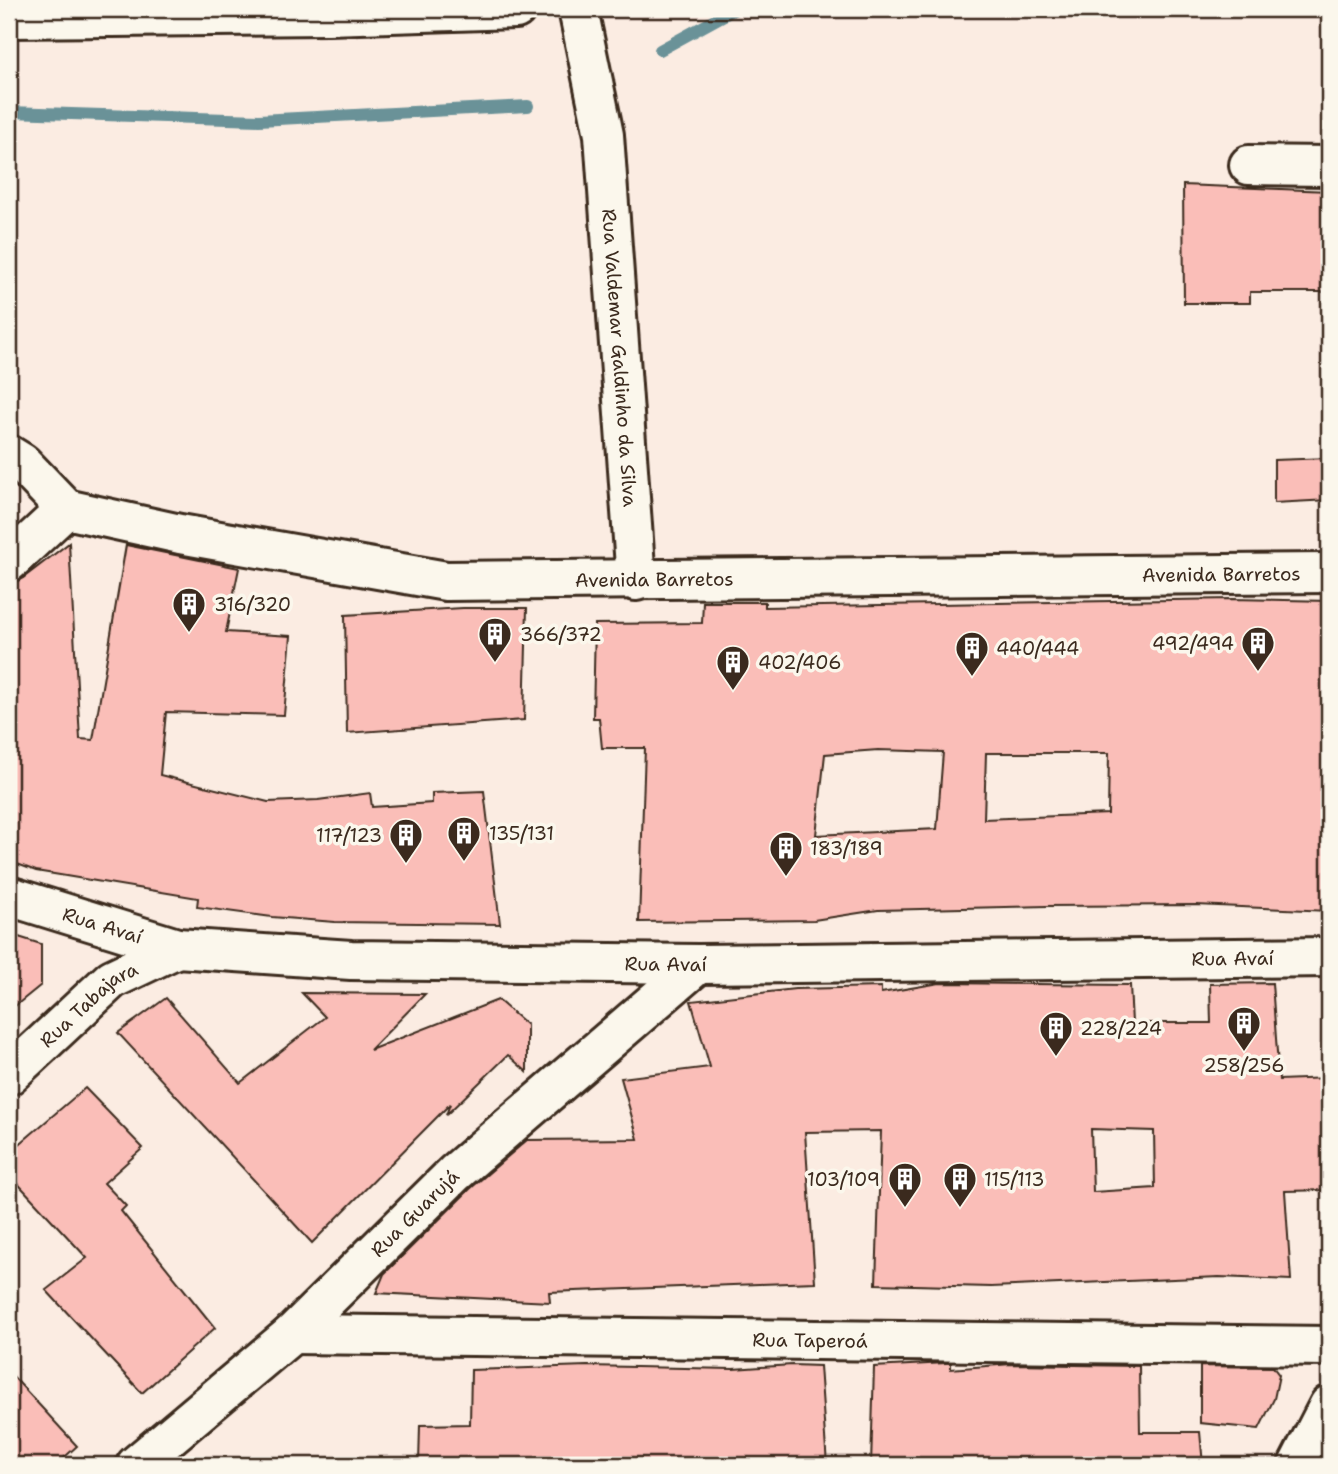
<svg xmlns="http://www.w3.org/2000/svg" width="1338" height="1474" viewBox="0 0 1338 1474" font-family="'Shantell Sans',sans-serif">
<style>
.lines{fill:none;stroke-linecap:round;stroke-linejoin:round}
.stream{stroke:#6a9298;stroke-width:12}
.building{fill:#fabeb8;stroke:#3b2a1e;stroke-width:2;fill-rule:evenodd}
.minor-casing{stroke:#3b2a1e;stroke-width:44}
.minor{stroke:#fbf7ec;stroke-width:38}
.labels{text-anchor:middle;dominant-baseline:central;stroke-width:7;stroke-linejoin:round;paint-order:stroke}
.street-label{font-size:19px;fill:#3b2a1e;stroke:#fbf7ec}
.poi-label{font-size:19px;fill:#3b2a1e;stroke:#fbf7ec;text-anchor:start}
</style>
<rect width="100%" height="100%" fill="#fbece2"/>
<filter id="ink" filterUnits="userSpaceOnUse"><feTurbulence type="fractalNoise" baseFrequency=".0143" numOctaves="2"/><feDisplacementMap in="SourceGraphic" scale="14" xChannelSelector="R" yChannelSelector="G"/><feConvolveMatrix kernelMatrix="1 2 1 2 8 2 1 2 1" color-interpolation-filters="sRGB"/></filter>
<g filter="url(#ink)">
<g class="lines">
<g class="stream">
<polyline points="660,50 735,9"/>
<polyline points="9,112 259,120 528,106"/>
</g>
</g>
<g class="building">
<polygon points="1183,185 1329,191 1329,292 1250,292 1250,303 1184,303"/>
<polygon points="1329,458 1329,500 1274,503 1274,460"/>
<polygon points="69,543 80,739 93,740 126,545 239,568 226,632 291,636 284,715 166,712 160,775 268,802 318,800 370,793 372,807 432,803 432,793 484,791 500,924 335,922 272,917 197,907 198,898 36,871 9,861 9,583 23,578"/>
<path d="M1232 599 1329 601V911L1196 905 1047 906 878 910 814 920 639 922 645 748H602L599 718H593L595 624 702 623 703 602H765V607ZM878 750 943 752 937 829 816 835 825 754ZM986 753H1109L1108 814 984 819Z"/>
<polygon points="463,608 527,608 524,720 347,733 345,615"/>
<polygon points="9,934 41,944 41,985 9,1011"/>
<path d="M940 983 1130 985 1132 1023H1211L1210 984 1272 983 1279 1080 1329 1078V1190L1285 1191 1291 1280 1219 1277 991 1287 876 1284 881 1131 805 1132 815 1282 549 1292 550 1302 376 1293 384 1274 470 1189 527 1140 638 1139 621 1078 710 1067 691 1001 795 989 881 987V993ZM1091 1129 1154 1131 1155 1188 1093 1192Z"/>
<polygon points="302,993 425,994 370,1050 498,1000 527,1025 527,1072 508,1055 446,1115 450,1104 312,1243 118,1033 166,998 240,1083 325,1017"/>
<polygon points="85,1088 143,1148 104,1183 126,1206 121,1211 215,1328 142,1393 46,1290 87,1258 9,1174 9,1153"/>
<polygon points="946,1363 951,1363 951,1369 1011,1364 1139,1366 1140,1432 1200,1432 1203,1465 871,1465 874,1367"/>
<polygon points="792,1365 820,1366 827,1465 419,1465 420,1425 470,1424 471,1370 587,1366 733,1369"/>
<polygon points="1200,1366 1273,1367 1279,1375 1274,1399 1259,1429 1200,1423"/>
<polygon points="9,1372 77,1446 56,1465 9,1465"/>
</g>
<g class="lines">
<defs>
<g id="minor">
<path id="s1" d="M578 9 604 135 636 581"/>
<polyline points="9,18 328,15 516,9"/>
<polyline points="1249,165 1329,166"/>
<path id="s2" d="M9 455 22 463 66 509 180 534 446 581 1329 573"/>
<polyline points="9,562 66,509"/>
<path id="s3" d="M9 896 177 948 351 960 698 964 1329 957"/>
<path id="s4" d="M9 1075 112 979 177 948"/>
<path id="s5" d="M292 1334 1329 1346"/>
<path id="s6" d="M136 1465 292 1334 455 1173 698 964"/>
<polyline points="1298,1465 1329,1405"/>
</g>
</defs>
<use href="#minor" class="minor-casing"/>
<use href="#minor" class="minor"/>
</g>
</g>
<defs>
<symbol id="building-pin" viewBox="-11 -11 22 30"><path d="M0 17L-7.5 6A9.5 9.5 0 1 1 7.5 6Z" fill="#3b2a1e" stroke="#fbf7ec"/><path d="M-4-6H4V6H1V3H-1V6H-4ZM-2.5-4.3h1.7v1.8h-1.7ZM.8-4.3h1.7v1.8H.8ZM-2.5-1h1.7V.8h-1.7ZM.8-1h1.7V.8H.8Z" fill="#fff"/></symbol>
</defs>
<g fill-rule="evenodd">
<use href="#building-pin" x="170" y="585" width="38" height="52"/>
<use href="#building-pin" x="476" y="615" width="38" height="52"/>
<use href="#building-pin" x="1239" y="624" width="38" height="52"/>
<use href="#building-pin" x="953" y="629" width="38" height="52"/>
<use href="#building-pin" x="714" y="643" width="38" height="52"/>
<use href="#building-pin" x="445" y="814" width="38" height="52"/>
<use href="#building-pin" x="387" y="816" width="38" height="52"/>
<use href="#building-pin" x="767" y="829" width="38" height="52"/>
<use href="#building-pin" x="1225" y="1004" width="38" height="52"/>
<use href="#building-pin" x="1037" y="1009" width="38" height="52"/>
<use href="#building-pin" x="886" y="1160" width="38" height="52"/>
<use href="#building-pin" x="941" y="1160" width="38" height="52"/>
</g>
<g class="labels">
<g class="street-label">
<text stroke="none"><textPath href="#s1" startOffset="352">Rua Valdemar Galdinho da Silva</textPath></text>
<text stroke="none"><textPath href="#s2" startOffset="1241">Avenida Barretos</textPath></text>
<text stroke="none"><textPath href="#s2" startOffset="674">Avenida Barretos</textPath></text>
<text stroke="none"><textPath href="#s3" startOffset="98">Rua Avaí</textPath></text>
<text stroke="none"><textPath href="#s3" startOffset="1232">Rua Avaí</textPath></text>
<text stroke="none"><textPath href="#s3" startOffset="665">Rua Avaí</textPath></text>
<text stroke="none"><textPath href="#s4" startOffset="107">Rua Tabajara</textPath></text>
<text stroke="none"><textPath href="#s6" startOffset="376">Rua Guarujá</textPath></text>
<text stroke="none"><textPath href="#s5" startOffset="518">Rua Taperoá</textPath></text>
</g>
<g class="poi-label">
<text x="214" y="604">316/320</text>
<text x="520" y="634">366/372</text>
<text x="1234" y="643" text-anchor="end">492/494</text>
<text x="996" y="648">440/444</text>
<text x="758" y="662">402/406</text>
<text x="489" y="833">135/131</text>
<text x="382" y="835" text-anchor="end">117/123</text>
<text x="810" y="848">183/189</text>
<text x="1080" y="1028">228/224</text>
<text x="1244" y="1065" text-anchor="middle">258/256</text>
<text x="880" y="1179" text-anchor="end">103/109</text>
<text x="984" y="1179">115/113</text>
</g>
</g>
<rect width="1338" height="1474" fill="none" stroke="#fbf7ec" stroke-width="35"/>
<rect x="18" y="18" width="1303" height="1439" fill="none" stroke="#3b2a1e" stroke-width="2.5" filter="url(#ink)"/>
</svg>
